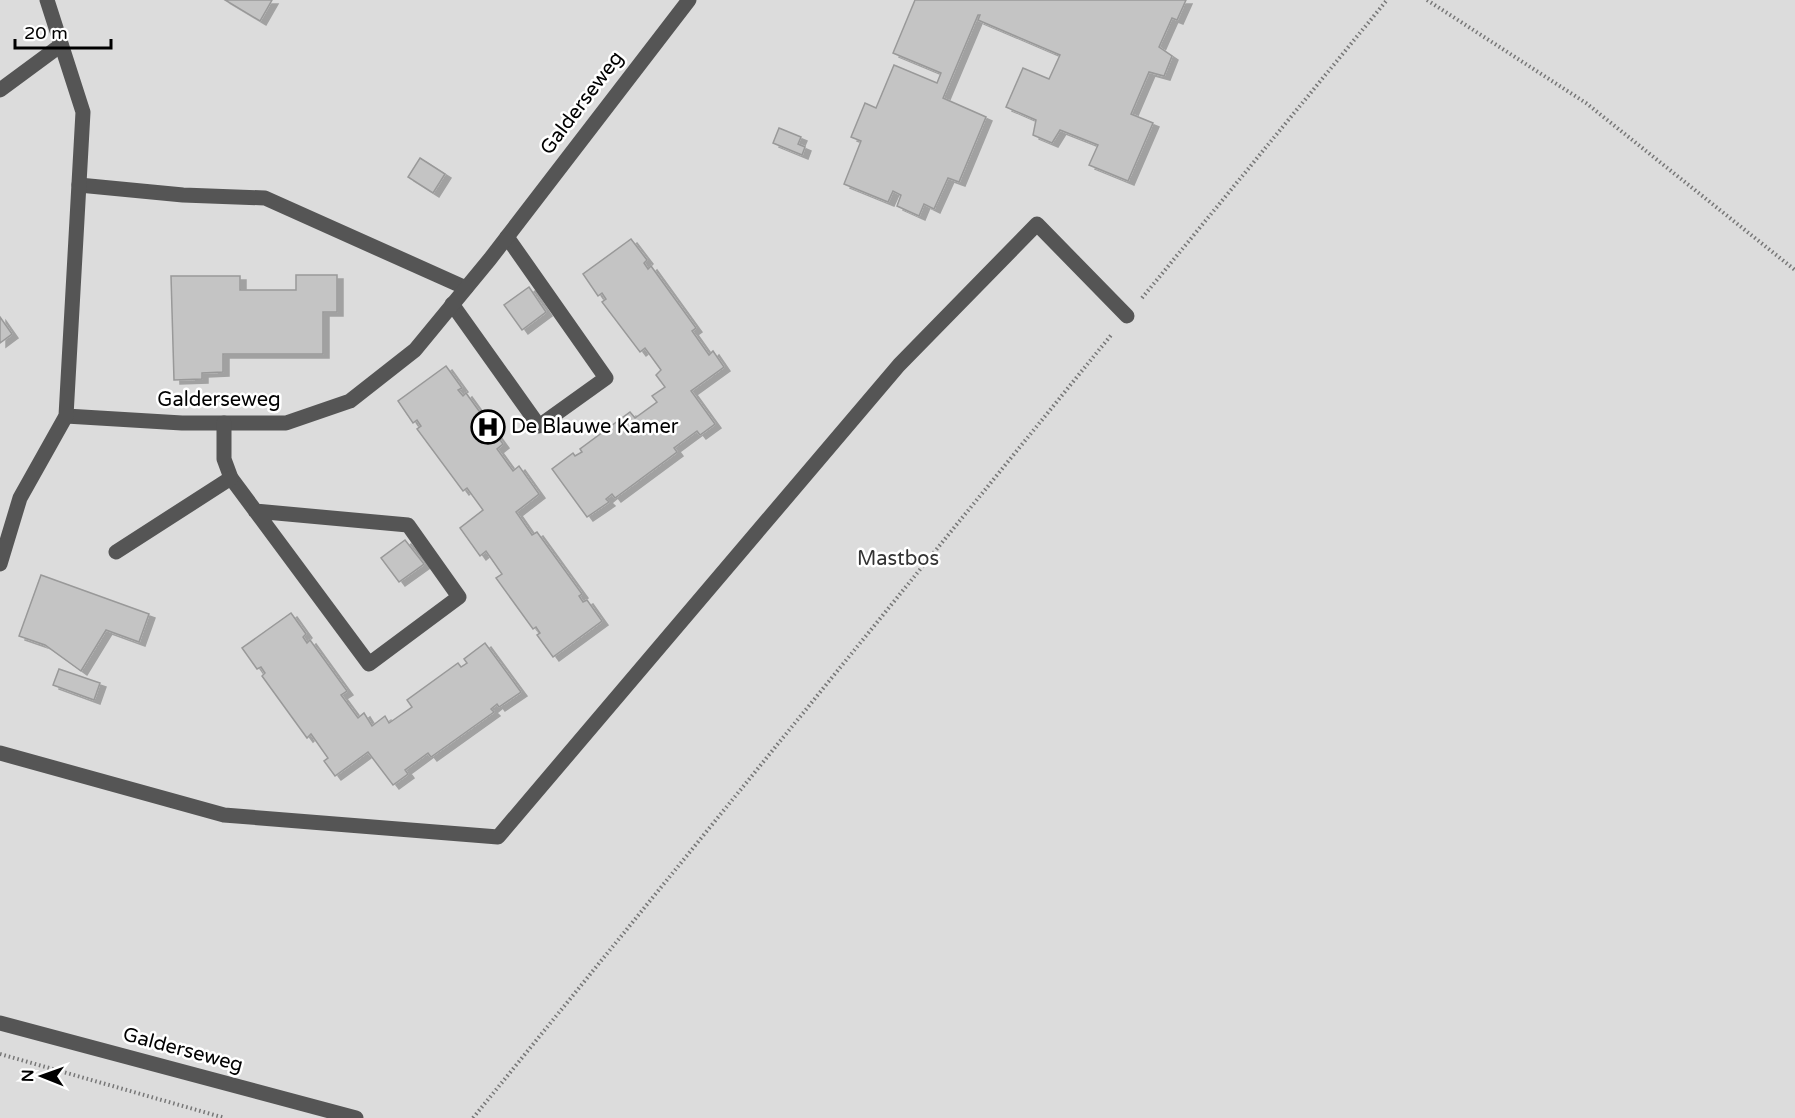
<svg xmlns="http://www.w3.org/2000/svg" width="1795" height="1118" viewBox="0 0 1795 1118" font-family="'Varela Round',sans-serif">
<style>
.green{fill:#dcdcdc}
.building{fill:#c4c4c4;stroke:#999;stroke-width:1.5;filter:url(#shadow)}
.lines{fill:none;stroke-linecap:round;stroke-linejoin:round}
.path{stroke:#777;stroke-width:4;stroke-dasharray:1.5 3;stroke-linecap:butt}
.minor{stroke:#555;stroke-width:15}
.labels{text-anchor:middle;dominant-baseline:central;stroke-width:5;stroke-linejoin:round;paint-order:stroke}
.street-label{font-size:20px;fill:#000;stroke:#fff}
.poi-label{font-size:20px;fill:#000;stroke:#fff;text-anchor:start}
.park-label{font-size:20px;fill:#333;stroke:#fff}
</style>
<defs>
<filter id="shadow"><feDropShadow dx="6" dy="4" stdDeviation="0" flood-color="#0004"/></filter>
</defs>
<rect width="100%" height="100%" fill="#fff"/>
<rect class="green" x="0" y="0" width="1795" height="1118"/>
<g class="building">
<polygon points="225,0 272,0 260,21"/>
<polygon points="915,0 1186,0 1177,20 1172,18 1159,47 1172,56 1164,76 1149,72 1131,114 1153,123 1128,181 1089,165 1098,145 1060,130 1052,143 1033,135 1036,120 1006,107 1023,68 1049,79 1060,55 978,20 980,15 978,15 943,98 986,117 959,182 948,178 934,209 924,204 919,216 897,206 901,195 893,191 888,202 844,184 861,141 851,137 865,103 876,108 894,65 937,83 941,73 893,53"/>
<polygon points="779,128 801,137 798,144 805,147 802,155 773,143"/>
<polygon points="420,158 445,174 433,193 408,177"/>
<polygon points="631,239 647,260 644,263 648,269 651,266 696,328 692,331 709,355 713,351 724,367 691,391 715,424 700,435 697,431 674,448 677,452 615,498 612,494 606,499 609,502 587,517 552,469 573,453 575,456 582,452 580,449 630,412 635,418 657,402 652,396 665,387 656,375 661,370 645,348 640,352 602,302 606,299 602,293 598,296 583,274"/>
<polygon points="296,275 337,275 337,312 323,312 323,354 223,354 223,372 202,373 202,379 174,380 171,276 240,276 240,290 296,290"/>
<polygon points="529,287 546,312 522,330 504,305"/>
<polygon points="0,317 12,334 0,343"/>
<polygon points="446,366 462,388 458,390 463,396 466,393 503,444 497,449 513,471 519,466 539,494 516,512 532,535 537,532 582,594 579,596 583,602 587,600 602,621 553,657 537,635 540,633 536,627 533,629 496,578 502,574 486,551 480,556 460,528 483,510 467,488 463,491 417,429 421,426 417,420 413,423 398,401"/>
<polygon points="405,540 424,564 399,582 381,558"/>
<polygon points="41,575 149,614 139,642 106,630 81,671 45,645 19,636"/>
<polygon points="291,613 306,634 303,637 307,643 310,640 347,691 341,695 358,718 364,713 372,726 385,716 389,723 412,707 407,700 458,663 461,667 467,663 464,659 485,643 521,692 499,707 497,704 491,709 494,712 431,757 428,753 405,770 408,774 393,785 368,752 335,776 324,761 328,758 311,734 307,738 262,676 265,673 261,667 257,669 242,648"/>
<polygon points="59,669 100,683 94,700 53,685"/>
</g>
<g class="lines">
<g class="path">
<polyline points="1427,0 1586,103 1795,270"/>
<polyline points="1142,298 1387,0"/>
<polyline points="0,1054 225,1118"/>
<polyline points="473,1118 1112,334"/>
</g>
<g class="minor">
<polyline points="0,90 61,45"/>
<polyline points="79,185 183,195 265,198 466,288"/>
<polyline points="452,304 539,426 606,378 507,237"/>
<polyline points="66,416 182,423 286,423 350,401 415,350 490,259 689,0"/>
<polyline points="224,423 224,459 231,478 369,664 459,597 408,525 255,511"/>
<polyline points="116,552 231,478"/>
<polyline points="0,564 20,498 66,416 83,112 47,0"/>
<polyline points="0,753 224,815 498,837 899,365 1037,224 1127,316"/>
<polyline points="0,1023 356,1118"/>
</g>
</g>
<defs>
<symbol id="hospital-ring" viewBox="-11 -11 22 22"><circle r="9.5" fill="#fff" stroke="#000" stroke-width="1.5"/><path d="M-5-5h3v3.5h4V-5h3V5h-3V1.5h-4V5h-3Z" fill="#000"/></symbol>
</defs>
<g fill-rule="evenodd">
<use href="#hospital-ring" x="469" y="408" width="38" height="38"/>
</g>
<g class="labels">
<g class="street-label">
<text transform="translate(582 103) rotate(-53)">Galderseweg</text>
<text x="219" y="400">Galderseweg</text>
<text transform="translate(183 1050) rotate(15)">Galderseweg</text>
</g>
<g class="poi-label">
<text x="511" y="427">De Blauwe Kamer</text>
</g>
<g class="park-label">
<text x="898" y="559">Mastbos</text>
</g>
</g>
<g transform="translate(42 1076) rotate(271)" stroke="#ffffff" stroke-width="4.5" paint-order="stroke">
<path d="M0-4.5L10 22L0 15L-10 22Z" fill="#000000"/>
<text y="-9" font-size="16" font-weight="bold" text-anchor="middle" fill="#000000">N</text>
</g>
<path d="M15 39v9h96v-9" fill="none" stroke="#000000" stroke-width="3"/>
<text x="24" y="39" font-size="18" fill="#000000" stroke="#ffffff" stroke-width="4.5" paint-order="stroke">20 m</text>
</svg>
